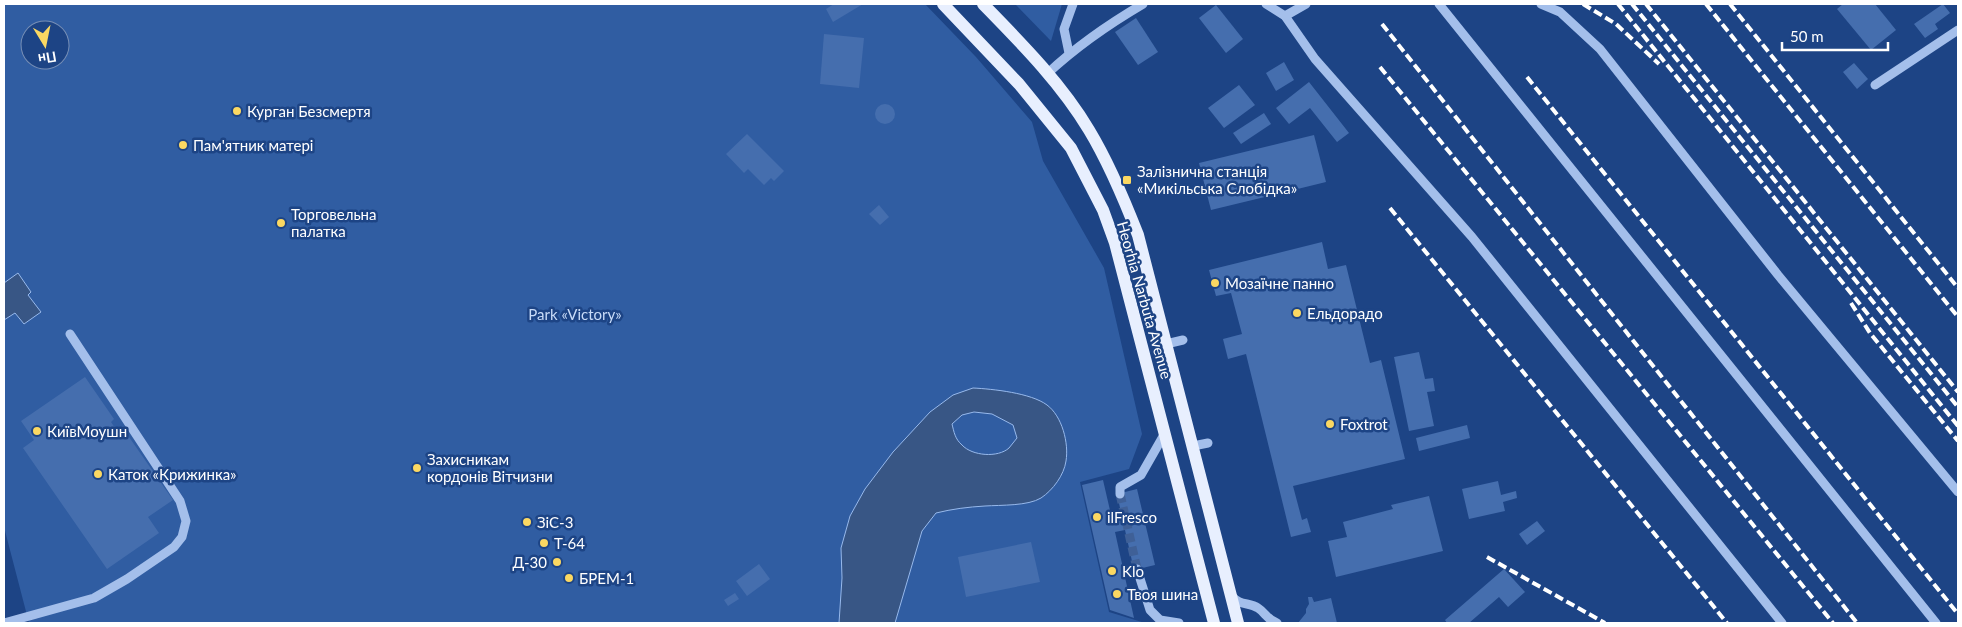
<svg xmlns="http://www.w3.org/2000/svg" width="1962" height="627" viewBox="0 0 1962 627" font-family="Lato,sans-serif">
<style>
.green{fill:#305da2;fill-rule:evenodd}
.water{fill:#385685;stroke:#97b9ec;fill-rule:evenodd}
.building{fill:#456eae}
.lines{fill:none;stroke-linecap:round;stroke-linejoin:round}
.minor-tunnel{stroke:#3f6097;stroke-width:9;stroke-dasharray:9 4.5;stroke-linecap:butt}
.minor{stroke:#a4bfeb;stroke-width:9}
.major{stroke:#e8effe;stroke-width:12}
.rail{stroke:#fff;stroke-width:4;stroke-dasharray:9 4;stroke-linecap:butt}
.poi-dot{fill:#fbd862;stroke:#1d4485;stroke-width:2}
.labels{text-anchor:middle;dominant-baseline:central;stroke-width:5;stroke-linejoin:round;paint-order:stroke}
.poi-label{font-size:15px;fill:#fff;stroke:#1d4485;text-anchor:start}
.street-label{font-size:15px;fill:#fff;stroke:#1d4485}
.park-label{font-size:15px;fill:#c8dbf8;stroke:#1d4485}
</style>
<rect width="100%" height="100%" fill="#1d4485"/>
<g class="green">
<path d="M4 4H925L976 57 1032 122 1043 161 1104 268 1142 434 1129 469 1080 482 1109 612 1145 623H29L4 527ZM30 30H60V60H30Z"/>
<polygon points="1015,4 1062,4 1051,41"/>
</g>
<g class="water">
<polygon points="18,273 31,292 28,295 41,312 24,324 15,313 4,320 4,283"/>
<path d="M973 388C993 389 1031 393 1047 405 1062 416 1069 443 1066 461 1064 475 1053 490 1041 498 1028 506 1001 505 985 506 968 507 952 509 936 513L922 531 895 623H839L842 578 841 548 850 516 865 489 893 452 930 412 953 395ZM974 412 992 414 1013 425 1017 438C1014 441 1012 445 1009 448 998 458 972 456 962 445 955 439 954 432 952 424L962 415Z"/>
</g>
<g class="building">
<polygon points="834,4 863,4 833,22 826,9"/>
<polygon points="1843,4 1875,4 1896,30 1871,50 1837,9"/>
<polygon points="1943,4 1950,13 1935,24 1938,29 1925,38 1914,24"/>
<polygon points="1216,5 1243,39 1226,53 1199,18"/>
<polygon points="1136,18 1158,52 1138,65 1115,32"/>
<polygon points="824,34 864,38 859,88 820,84"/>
<polygon points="1284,62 1294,80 1276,91 1266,73"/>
<polygon points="1854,63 1868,79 1857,89 1843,72"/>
<polygon points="1309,82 1349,133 1337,142 1310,108 1289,124 1276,108"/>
<polygon points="1239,85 1255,105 1224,128 1208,108"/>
<circle cx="885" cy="114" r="10"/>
<polygon points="1264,113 1271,124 1241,144 1233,133"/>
<polygon points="747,134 784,171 774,181 771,178 764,185 748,169 744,173 726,154"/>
<polygon points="1314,135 1326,182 1211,210 1199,163"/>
<polygon points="879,205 889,217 880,225 869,214"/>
<polygon points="1322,242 1328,269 1346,265 1370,363 1381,360 1405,459 1293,486 1302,520 1307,518 1311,532 1291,537 1246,354 1228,359 1223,339 1242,334 1231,293 1216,296 1209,270"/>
<polygon points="1419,352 1425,379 1433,378 1435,391 1427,392 1434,426 1409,431 1394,357"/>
<polygon points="85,377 114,419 111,422 117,431 122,427 173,500 148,517 159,533 107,569 23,448 34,440 21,421"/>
<polygon points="1467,425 1470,438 1419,451 1416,438"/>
<polygon points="1103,480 1112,519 1122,517 1117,494 1137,489 1155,565 1134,570 1125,530 1115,532 1134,618 1110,610 1082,485"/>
<polygon points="1498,481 1501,495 1516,491 1517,498 1503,502 1505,511 1469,519 1462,489"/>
<polygon points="1429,496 1443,551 1336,577 1328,541 1347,537 1343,522 1393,509 1391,505"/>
<polygon points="1537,521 1545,531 1527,545 1519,534"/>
<polygon points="1031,542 1040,582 966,597 958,557"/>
<polygon points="759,564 770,579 747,596 736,581"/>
<polygon points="1504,569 1525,592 1508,607 1499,597 1469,623 1447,623 1445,620"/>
<polygon points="735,593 739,599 728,606 724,600"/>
<polygon points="1308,597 1312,597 1314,602 1331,598 1337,623 1298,623 1306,613 1306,609 1309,604"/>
</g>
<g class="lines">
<polyline class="minor-tunnel" points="1120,494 1137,569"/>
<g class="minor">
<polyline points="1266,4 1285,16 1315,59 1472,237 1782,623"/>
<polyline points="1439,4 1936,623"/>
<polyline points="1541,4 1560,12 1600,49 1778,275 1958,492"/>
<polyline points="1285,16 1306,4"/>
<polyline points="1069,53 1064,29 1073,4"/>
<path d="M1048 73C1077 46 1109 24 1143 4"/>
<polyline points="1875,85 1958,30"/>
<polyline points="1166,344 1183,340"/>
<polyline points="1193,446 1208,443"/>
<polyline points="1120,494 1120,487 1141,475 1165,433"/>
<polyline points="1137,569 1150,610 1160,620 1179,623"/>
<path d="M1232 596C1240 606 1249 602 1258 608 1266 613 1266 619 1277 623"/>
<polyline points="4,623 94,598 127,579 174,547 182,537 186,521 180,501 70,334"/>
</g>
<g class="major">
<polyline points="943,4 1019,84 1071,148 1103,210 1115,243 1214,623"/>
<path d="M983 4C1021 43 1061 83 1089 130 1109 163 1124 199 1138 235L1238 623"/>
</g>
<g class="rail">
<polyline points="1583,4 1616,24 1659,64"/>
<polyline points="1618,4 1958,426"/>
<polyline points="1632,4 1958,407"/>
<polyline points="1646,4 1958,392"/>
<polyline points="1706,4 1958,317"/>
<polyline points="1730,4 1958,288"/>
<polyline points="1382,24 1857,623"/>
<polyline points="1380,67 1833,623"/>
<polyline points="1527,77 1958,614"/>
<polyline points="1390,208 1727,623"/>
<polyline points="1851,303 1870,333 1958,441"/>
<polyline points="1487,557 1605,623"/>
</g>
</g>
<g class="poi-dot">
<circle cx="237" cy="111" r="5"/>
<circle cx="183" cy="145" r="5"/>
<rect x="1122" y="175" width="10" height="10" rx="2.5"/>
<circle cx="281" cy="223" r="5"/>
<circle cx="1215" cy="283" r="5"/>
<circle cx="1297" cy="313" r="5"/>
<circle cx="1330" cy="424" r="5"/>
<circle cx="37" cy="431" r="5"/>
<circle cx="417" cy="468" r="5"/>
<circle cx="98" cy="474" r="5"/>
<circle cx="1097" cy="517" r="5"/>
<circle cx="527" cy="522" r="5"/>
<circle cx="544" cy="543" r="5"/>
<circle cx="557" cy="562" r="5"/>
<circle cx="1112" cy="571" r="5"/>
<circle cx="569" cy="578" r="5"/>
<circle cx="1117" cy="594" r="5"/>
</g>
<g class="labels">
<g class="poi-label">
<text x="247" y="111">Курган Безсмертя</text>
<text x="193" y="145">Пам'ятник матері</text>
<text x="1137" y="171">Залізнична станція<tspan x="1137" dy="17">«Микільська Слобідка»</tspan></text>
<text x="291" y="214">Торговельна<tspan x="291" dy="17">палатка</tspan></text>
<text x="1225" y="283">Мозаїчне панно</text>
<text x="1307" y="313">Ельдорадо</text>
<text x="1340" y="424">Foxtrot</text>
<text x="47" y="431">КиївМоушн</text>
<text x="427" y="459">Захисникам<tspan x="427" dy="17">кордонів Вітчизни</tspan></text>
<text x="108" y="474">Каток «Крижинка»</text>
<text x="1107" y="517">ilFresco</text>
<text x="537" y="522">ЗіС-3</text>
<text x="554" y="543">Т-64</text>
<text x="547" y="562" text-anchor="end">Д-30</text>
<text x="1122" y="571">Klo</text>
<text x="579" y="578">БРЕМ-1</text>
<text x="1127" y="594">Твоя шина</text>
</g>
<g class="street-label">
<text transform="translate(1145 300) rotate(74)">Heorhia Narbuta Avenue</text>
</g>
<g class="park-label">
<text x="575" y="314">Park «Victory»</text>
</g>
</g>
<rect width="1962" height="627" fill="none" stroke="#ffffff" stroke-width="10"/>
<g transform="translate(45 45) rotate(170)"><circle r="24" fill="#1d4485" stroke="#778fb6"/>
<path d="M0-4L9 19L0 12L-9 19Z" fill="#fbd862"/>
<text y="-8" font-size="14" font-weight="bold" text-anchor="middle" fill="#ffffff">Пн</text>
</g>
<path d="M1782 42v8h106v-8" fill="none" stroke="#ffffff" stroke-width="2.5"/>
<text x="1790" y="42" font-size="15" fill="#ffffff" stroke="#1d4485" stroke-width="4" paint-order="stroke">50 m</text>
</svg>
